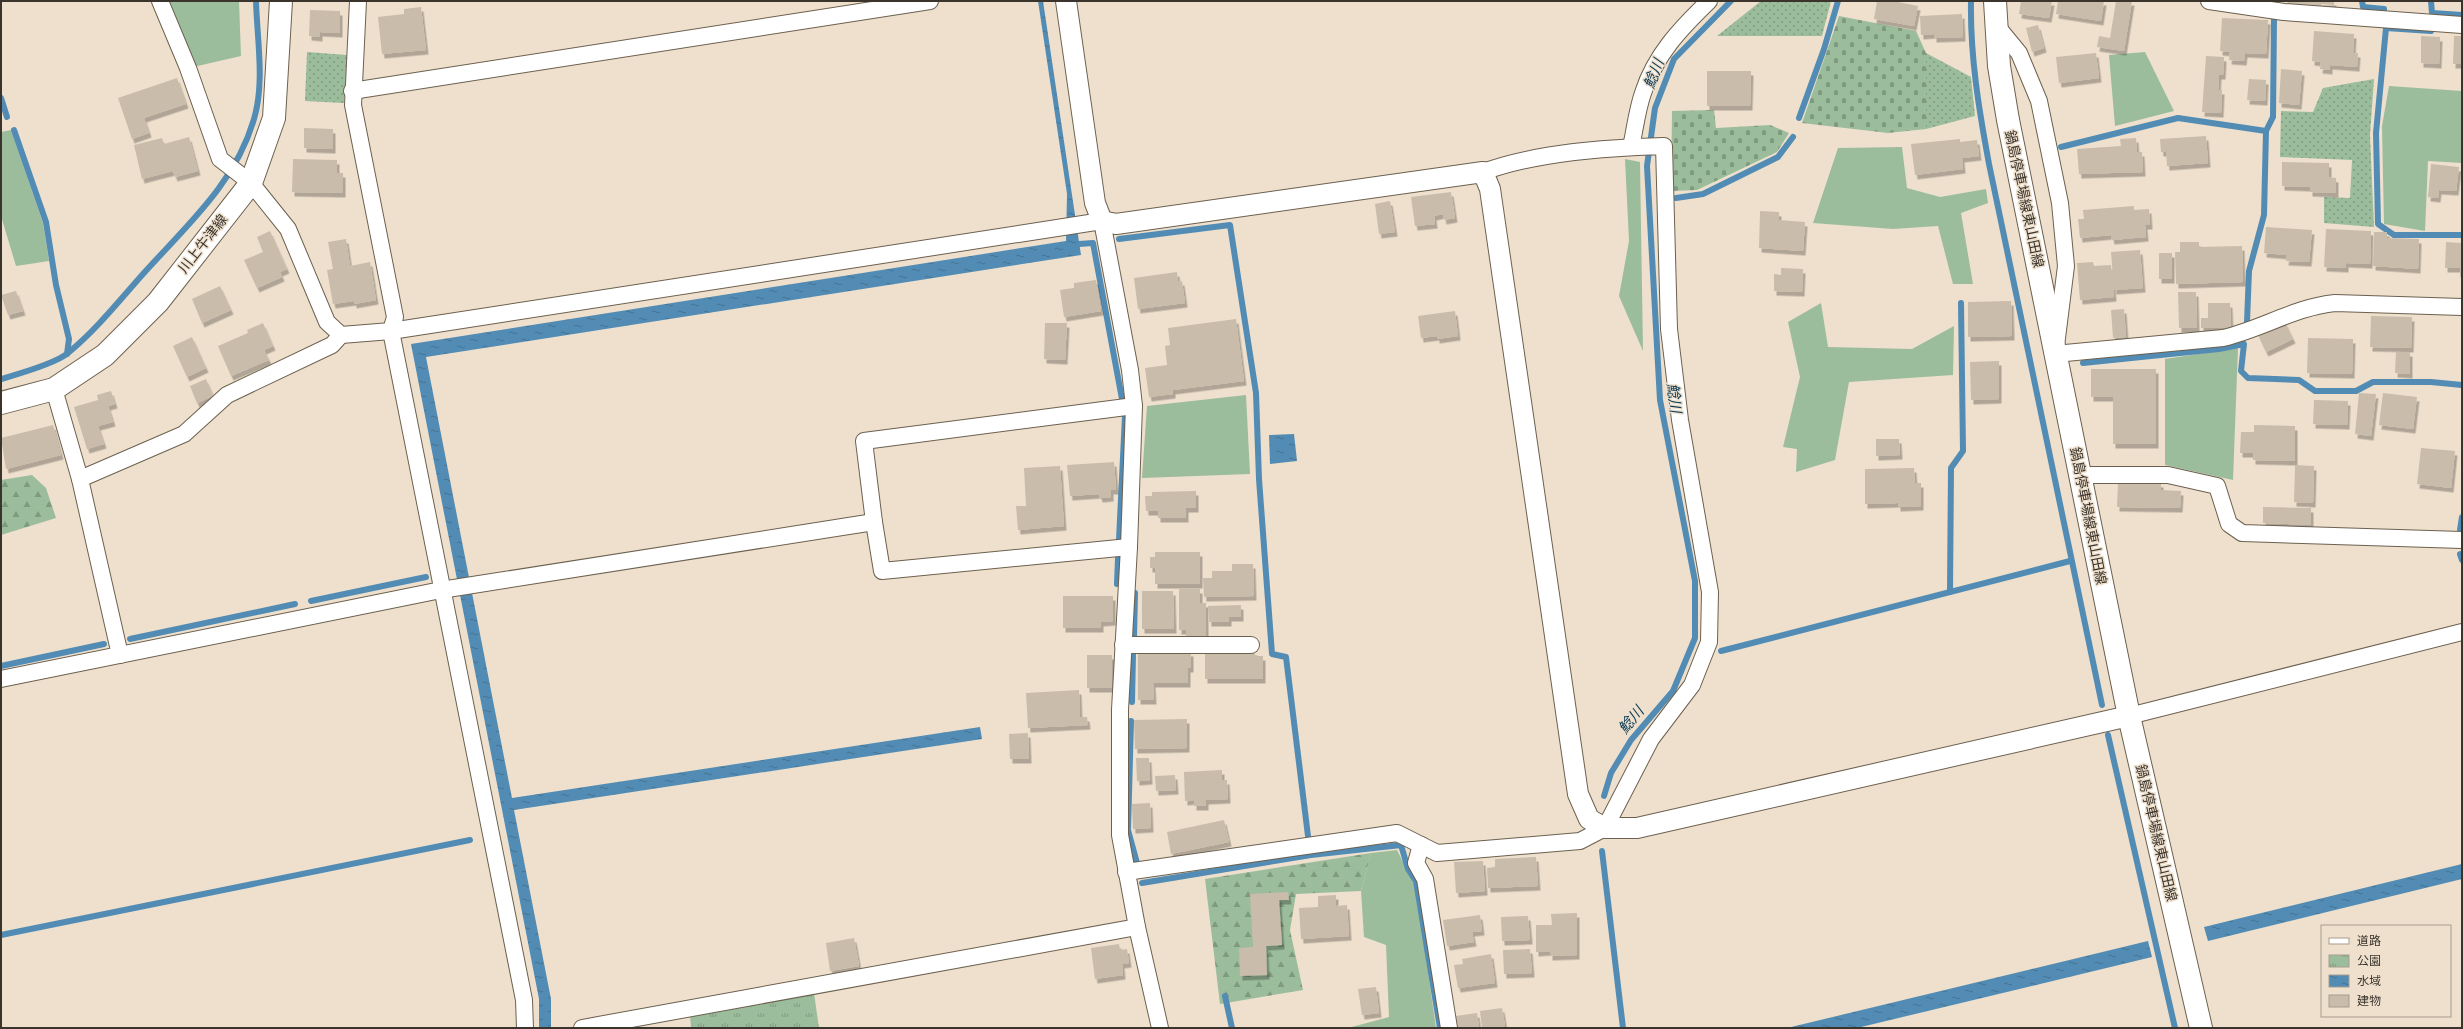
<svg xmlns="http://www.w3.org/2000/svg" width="2463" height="1029" viewBox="0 0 2463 1029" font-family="Signika,'Noto Sans JP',sans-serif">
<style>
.grass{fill:#9bbd9b}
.forest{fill:url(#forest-firs)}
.cemetery{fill:url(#cemetery-stones)}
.park{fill:url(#park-tufts)}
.garden{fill:url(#garden-dots)}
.water{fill:url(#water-ripples)}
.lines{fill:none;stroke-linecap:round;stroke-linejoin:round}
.stream{stroke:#528cb4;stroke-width:6}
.building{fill:#cabcaa;filter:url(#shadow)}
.minor-casing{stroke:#6c604f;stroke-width:18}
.tertiary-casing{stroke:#6c604f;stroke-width:22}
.secondary-casing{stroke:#6c604f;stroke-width:24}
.minor{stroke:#fff;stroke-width:16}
.tertiary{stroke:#fff;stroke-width:20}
.secondary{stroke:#fff;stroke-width:22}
.labels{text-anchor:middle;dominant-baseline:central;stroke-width:3;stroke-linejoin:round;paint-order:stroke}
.street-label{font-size:14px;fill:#3a342d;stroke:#eee0cd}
.water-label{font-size:15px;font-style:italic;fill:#0a3a56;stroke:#eee0cd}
</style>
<defs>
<pattern id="forest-firs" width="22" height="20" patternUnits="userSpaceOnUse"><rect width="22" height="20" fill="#9bbd9b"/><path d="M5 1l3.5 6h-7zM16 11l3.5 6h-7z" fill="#7f9a7f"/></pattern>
<pattern id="cemetery-stones" width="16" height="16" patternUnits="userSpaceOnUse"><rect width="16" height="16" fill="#9bbd9b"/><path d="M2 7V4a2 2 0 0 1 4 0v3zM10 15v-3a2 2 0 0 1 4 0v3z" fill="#7f9a7f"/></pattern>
<pattern id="park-tufts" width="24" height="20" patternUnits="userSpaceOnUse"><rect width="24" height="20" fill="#9bbd9b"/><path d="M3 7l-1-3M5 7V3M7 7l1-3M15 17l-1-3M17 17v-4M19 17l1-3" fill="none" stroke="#7f9a7f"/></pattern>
<pattern id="garden-dots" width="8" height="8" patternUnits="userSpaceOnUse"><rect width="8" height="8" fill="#9bbd9b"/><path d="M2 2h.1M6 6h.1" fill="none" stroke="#7f9a7f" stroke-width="1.8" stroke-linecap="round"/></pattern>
<pattern id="water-ripples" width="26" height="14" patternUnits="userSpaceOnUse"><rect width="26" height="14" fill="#528cb4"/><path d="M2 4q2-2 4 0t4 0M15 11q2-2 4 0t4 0" fill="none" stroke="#457393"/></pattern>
<filter id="shadow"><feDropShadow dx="2.5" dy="4.5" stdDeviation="0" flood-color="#0004"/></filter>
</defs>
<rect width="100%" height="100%" fill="#eee0cd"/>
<g class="grass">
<polygon points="168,1 239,1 241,56 193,67"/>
<polygon points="2145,52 2174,111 2115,126 2109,55"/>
<polygon points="2389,86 2462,91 2462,163 2428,161 2425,231 2384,224 2382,126"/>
<polygon points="11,130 43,223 49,261 16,266 1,216 1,132"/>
<polygon points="1902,147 1907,188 1940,197 1986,189 1988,203 1961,213 1973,284 1953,284 1938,226 1893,229 1813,223 1838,148"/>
<polygon points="1625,159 1640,162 1643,351 1619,296 1629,241"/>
<polygon points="1821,303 1828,347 1912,349 1954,326 1953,375 1849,382 1835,460 1796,472 1797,449 1783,447 1800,377 1788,322"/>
<polygon points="2238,348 2233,480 2165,465 2165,359"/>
<polygon points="1246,395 1250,474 1142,478 1147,406"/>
<polygon points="1397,850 1416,888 1436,1028 1348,1028 1389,1017 1386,945 1364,937 1361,891 1371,853"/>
</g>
<g class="forest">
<polygon points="32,475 46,488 56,518 1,535 1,480"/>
<polygon points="1371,853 1361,891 1296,894 1290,930 1303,990 1220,1004 1205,879"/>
</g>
<g class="cemetery">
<polygon points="1839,16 1916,31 1926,53 1926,129 1888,133 1802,123"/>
<polygon points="1714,110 1716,128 1770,125 1789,133 1777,152 1697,190 1671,191 1672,111"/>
</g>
<polygon class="park" points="814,993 819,1028 691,1028 690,1015"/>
<g class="garden">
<polygon points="1761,1 1831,1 1822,36 1717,36"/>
<polygon points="307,52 347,55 344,103 305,101"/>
<polygon points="1926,53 1971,77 1975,116 1926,129"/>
<polygon points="2374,79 2370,135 2374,227 2324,223 2324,197 2350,198 2352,160 2280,157 2281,111 2313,112 2323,88"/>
</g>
<g class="water">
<polygon points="1038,1 1043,1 1081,255 426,357 512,798 980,727 982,739 514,810 551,999 551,1028 539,1028 539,999 411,344 1066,241 1067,194"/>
<polygon points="1294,434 1297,461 1270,464 1269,435"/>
<polygon points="2462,864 2462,879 2208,941 2204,927"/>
<polygon points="2148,941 2152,957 1857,1028 1787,1028"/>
</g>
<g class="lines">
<g class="stream">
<path d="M1971 1C1970 56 1979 110 1989 164L2102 705"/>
<polyline points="2362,1 2363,7 2384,9"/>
<polyline points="2431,1 2432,13 2462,15"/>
<polyline points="2431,31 2386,28 2376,133 2378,224 2394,235 2462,235"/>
<polyline points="1,98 7,117"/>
<polyline points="1799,118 1824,49 1838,1"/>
<polyline points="14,130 46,222 56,285 69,339 67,354"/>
<polyline points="2061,147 2178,118 2266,131"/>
<polyline points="1676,198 1703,194 1778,157 1793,137"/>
<polyline points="1119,239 1230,225 1256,393 1259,479 1272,654 1286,657 1308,836"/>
<polyline points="1079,244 1093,243 1122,399"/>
<polyline points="2247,322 2249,271 2264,215 2266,131 2273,117 2274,19"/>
<polyline points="2083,363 2219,349 2244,344 2241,371 2248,378 2299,380 2315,391 2356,391 2373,382 2431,382 2462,385"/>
<path d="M1 379C18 374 55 364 68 353 96 330 119 301 143 274 187 225 235 184 254 119 265 82 257 39 256 1"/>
<polyline points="2460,530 2462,517"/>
<polyline points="1119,540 1125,416"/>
<polyline points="2460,554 2462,560"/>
<polyline points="1117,584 1118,558"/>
<polyline points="1950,592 1951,468 1963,451 1961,303"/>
<polyline points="311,601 426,577"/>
<polyline points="1134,638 1135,593"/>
<polyline points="130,639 295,604"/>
<polyline points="1721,651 2070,561"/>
<polyline points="1,666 104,644"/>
<polyline points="1132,702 1133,653"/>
<polyline points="1131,721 1128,830 1137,863"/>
<polyline points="2108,735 2175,1028"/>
<polyline points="1604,796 1611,773 1631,740 1673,691 1695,638 1695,581 1660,400 1647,166 1655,108 1674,59 1731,1"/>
<polyline points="1602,851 1623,1028"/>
<polyline points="1142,883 1311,855 1401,845 1408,869 1416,881 1440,1028"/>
<polyline points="1,935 470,840"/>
<polyline points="1225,996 1232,1028"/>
</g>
</g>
<g class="building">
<polygon points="1877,1 1893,1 1918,6 1914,26 1874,19"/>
<polygon points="2021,1 2052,1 2049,18 2019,14"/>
<polygon points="2058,1 2104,1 2101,21 2056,14"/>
<polygon points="2116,1 2132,1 2124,51 2097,47 2099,36 2110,38"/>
<polygon points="2288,1 2334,1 2334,5 2321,4 2321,8 2287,5"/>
<polygon points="421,7 426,50 382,54 378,17 404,14 404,9"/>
<polygon points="310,10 340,11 340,33 320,32 320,37 309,36"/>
<polygon points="1962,14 1963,37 1934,38 1934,34 1921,35 1920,16"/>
<polygon points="2222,18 2268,20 2266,54 2245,53 2244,61 2229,60 2230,52 2220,51"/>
<polygon points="2038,25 2044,48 2032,52 2026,28"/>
<polygon points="2314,31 2354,34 2353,53 2358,53 2357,67 2330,65 2330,70 2320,69 2321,62 2312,61"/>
<polygon points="2421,36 2440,37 2439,64 2421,63"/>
<polygon points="2454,36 2462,36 2462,64 2453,64"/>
<polygon points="2096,53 2099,78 2059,83 2056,57"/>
<polygon points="2206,56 2224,57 2223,75 2219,75 2218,90 2222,90 2221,113 2202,112"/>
<polygon points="2281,69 2302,71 2299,105 2279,103"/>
<polygon points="1707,71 1751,71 1750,106 1707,106"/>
<polygon points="177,78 186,104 144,118 149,133 132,139 118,98"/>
<polygon points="2249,79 2266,80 2265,101 2247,100"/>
<polygon points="304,128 333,129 333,149 304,148"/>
<polygon points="2206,136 2208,163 2167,166 2166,152 2161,152 2160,139"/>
<polygon points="189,137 198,171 175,177 173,171 142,179 134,145 162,138 164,144"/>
<polygon points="2136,138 2137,152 2142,152 2143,172 2079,174 2077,149 2121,146 2120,139"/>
<polygon points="1960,139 1960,142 1977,140 1979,156 1962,158 1963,169 1915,175 1911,144"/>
<polygon points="293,159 337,160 337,173 343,173 343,193 292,192"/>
<polygon points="2282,162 2329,163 2329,177 2336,178 2336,193 2310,192 2310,187 2282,186"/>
<polygon points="2431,164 2459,167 2456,191 2439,190 2438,198 2428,197"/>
<polygon points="1451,192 1455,218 1444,220 1443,214 1434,216 1435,224 1415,226 1411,197"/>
<polygon points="1390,201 1395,232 1379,234 1375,204"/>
<polygon points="2134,206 2134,210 2149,209 2150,225 2145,225 2146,237 2112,240 2111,235 2080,238 2078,219 2084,219 2083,210"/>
<polygon points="1760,211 1779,212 1779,220 1805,222 1803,251 1759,248"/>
<polygon points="2266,227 2312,230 2309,262 2286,261 2287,255 2264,253"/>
<polygon points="2326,229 2371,231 2370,264 2346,263 2346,268 2324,267"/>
<polygon points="270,231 287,269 280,272 282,277 257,288 244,260 263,252 257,237"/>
<polygon points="2374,232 2387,232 2387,238 2419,239 2418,269 2373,266"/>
<polygon points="346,239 350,266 370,262 376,300 354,304 354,301 333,304 327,270 333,269 328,242"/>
<polygon points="2180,242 2199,242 2199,247 2242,246 2243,282 2176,284 2175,252 2180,252"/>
<polygon points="2446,242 2462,243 2462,277 2460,277 2460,268 2445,268"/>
<polygon points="2140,250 2143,288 2114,290 2111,252"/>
<rect x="2159" y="253" width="13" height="26"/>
<polygon points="2093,262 2094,266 2111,265 2114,297 2080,300 2077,263"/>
<polygon points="1781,268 1803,269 1802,292 1774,291 1774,274 1781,275"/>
<polygon points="1177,272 1178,282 1182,281 1185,303 1138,309 1134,278"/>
<polygon points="1096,280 1101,311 1064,317 1060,290 1074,288 1074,283"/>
<polygon points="220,286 231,310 202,323 192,299"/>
<polygon points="16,291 23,311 8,315 1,295"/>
<polygon points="2178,292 2196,292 2197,328 2179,328"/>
<polygon points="2011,301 2012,336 1968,337 1968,302"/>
<polygon points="2208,303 2230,303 2231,328 2201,328 2201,318 2208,318"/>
<polygon points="2124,309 2126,337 2113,338 2111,310"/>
<polygon points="1455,311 1458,336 1437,339 1437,336 1421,338 1418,316"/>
<polygon points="2371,316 2412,317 2411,348 2370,347"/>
<polygon points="1236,319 1244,381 1173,390 1173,394 1149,397 1145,368 1167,365 1165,346 1170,345 1168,328"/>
<polygon points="2285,322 2293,339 2266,352 2258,335"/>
<polygon points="263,323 273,346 264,350 269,360 231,376 218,346 248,333 247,330"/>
<polygon points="1045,323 1067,323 1065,360 1044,359"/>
<polygon points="192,337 206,368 187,377 173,346"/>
<polygon points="2308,338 2353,339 2352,374 2307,373"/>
<polygon points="2396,352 2410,352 2410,374 2395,373"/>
<polygon points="1999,361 1999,399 1971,400 1970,362"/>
<polygon points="2091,369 2156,369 2156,444 2113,444 2113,397 2091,397"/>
<polygon points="206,379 213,396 197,403 190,386"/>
<polygon points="111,391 115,404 108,406 113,422 98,426 104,444 87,449 74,407 98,400 97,395"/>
<polygon points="2359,393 2376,394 2371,436 2355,434"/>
<polygon points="2383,393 2417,397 2413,429 2379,425"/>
<polygon points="2314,400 2348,401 2347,425 2313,424"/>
<polygon points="53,425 61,455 6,469 1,438"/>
<polygon points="2254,425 2295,426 2295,461 2253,460 2253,453 2240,453 2241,432 2254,432"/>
<polygon points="1876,439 1899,439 1900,455 1876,456"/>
<polygon points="2421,448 2455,451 2451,488 2417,484"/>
<polygon points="1114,462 1116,490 1111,490 1111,497 1100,498 1099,494 1070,496 1067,465"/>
<polygon points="2295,465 2314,466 2313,503 2294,502"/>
<polygon points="1060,466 1064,526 1018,530 1016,506 1026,506 1024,468"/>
<polygon points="1914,468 1915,483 1921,483 1921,506 1898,507 1898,503 1865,504 1865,469"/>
<polygon points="2118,482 2161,483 2161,490 2181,491 2180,508 2117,507"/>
<polygon points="1196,491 1196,508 1186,508 1186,518 1158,518 1158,511 1146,511 1145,496 1152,496 1152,492"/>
<polygon points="2263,507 2311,508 2311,525 2263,523"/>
<polygon points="1155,552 1200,552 1200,584 1155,584 1155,568 1150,568 1150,557 1155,557"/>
<polygon points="1232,564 1253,564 1254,596 1204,597 1203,578 1212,578 1212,571 1232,571"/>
<polygon points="1179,589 1200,589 1200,603 1206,603 1206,636 1186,636 1186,630 1179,630"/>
<polygon points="1142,591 1173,591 1174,629 1142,629"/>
<polygon points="1063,596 1113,596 1113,621 1101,622 1101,628 1063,628"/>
<polygon points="1241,605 1241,617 1229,617 1229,622 1209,622 1208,606"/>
<polygon points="1205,651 1255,651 1255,656 1263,656 1263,679 1205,679"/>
<polygon points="1191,652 1191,668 1188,668 1188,683 1153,683 1154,700 1138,700 1138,653"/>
<rect x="1087" y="655" width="25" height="33"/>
<polygon points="1079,690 1080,717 1087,717 1088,725 1028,728 1026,693"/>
<polygon points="1187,719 1187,748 1135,749 1134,720"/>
<polygon points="1028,733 1029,759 1010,759 1009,734"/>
<polygon points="1136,758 1149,758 1150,780 1137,781"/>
<polygon points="1222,770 1222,780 1227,780 1228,799 1206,800 1206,806 1194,806 1194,800 1185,801 1184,772"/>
<polygon points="1175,775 1176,790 1156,791 1155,776"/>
<polygon points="1150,803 1151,828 1133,829 1132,804"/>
<polygon points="1224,820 1229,842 1171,854 1167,832"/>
<polygon points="1536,857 1538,886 1488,888 1487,868 1495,867 1495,859"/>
<polygon points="1483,861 1485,891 1456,893 1454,862"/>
<polygon points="1288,892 1289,900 1279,900 1282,945 1266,946 1267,975 1240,976 1239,948 1253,947 1250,894"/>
<polygon points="1336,895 1336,906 1347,905 1349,936 1301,939 1299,908 1318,907 1318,896"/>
<polygon points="1577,913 1577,955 1550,956 1550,951 1536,952 1536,925 1552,925 1551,914"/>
<polygon points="1480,915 1482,931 1472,932 1474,942 1447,946 1443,920"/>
<polygon points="1528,916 1530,940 1502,941 1501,917"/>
<polygon points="854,938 859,966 830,971 826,943"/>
<polygon points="1119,944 1120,950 1127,949 1129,963 1122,964 1123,975 1095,979 1091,948"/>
<polygon points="1530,949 1532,973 1504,974 1503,950"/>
<polygon points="1491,954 1495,983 1458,988 1454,965 1463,964 1462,959"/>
<polygon points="1376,987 1379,1013 1362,1015 1358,989"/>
<polygon points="1502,1008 1505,1026 1482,1028 1480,1011"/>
<polygon points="1477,1013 1479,1028 1458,1028 1456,1016"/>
</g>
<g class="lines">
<defs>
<g id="minor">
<polyline points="160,1 188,68 220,159 251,183 288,229 327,322 341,335 391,331 1102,221 1130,370 1134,406 1129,547 1120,710 1120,835 1137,927 1160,1028"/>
<polyline points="358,1 353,105 395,317 391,331 524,1000 525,1028"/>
<polyline points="2209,1 2284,12 2462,25"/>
<path d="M1996 25 2019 53 2039 101 2060 203 2066 266 2055 354 2223 338C2262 329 2295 307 2335 303L2462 307"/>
<polyline points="352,91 930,1"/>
<path d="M1631 147C1635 129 1637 110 1643 93 1655 55 1681 28 1709 1"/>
<polyline points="54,389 80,479 120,655"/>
<polyline points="2080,475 2168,475 2217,486 2229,524 2242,533 2462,540"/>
<polyline points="80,479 184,434 227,395 332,345 341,335"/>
<polyline points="874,522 864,441 1134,406"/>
<polyline points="1123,645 1251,645"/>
<polyline points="1,679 441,590 874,522 882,571 1129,547"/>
<polyline points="2129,716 2462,632"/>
<polyline points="1421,845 1416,863 1425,879 1449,1028"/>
<path d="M1126 872 1397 833 1437 853 1580 841 1605 828 1651 739 1692 685 1709 642 1710 592 1680 420 1669 329 1664 146C1604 148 1539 152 1483 172"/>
<polyline points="582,1028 1137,927"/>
</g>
<polyline id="tertiary" points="1066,1 1095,203 1102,221 1116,224 1483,172 1490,189 1578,794 1589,819 1605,828 1637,828 2129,716"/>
<g id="secondary">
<polyline points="1995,1 1999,66 2008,120 2129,716 2201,1028"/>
<polyline points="1,403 54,389 105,355 158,302 251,183 274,118 281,1"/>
</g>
</defs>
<use href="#minor" class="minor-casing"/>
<use href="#tertiary" class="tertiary-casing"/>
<use href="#secondary" class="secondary-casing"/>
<use href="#minor" class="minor"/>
<use href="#tertiary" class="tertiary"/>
<use href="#secondary" class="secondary"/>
</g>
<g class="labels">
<g class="street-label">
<text transform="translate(2024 199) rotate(78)">鍋島停車場線東山田線</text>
<text transform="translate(203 244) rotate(-52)">川上牛津線</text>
<text transform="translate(2088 516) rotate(79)">鍋島停車場線東山田線</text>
<text transform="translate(2156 833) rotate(77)">鍋島停車場線東山田線</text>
</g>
<g class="water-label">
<text transform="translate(1654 74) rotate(-69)">鯰川</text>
<text transform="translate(1674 398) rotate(83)">鯰川</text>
<text transform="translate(1631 720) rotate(-51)">鯰川</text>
</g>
</g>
<rect width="2463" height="1029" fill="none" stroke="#3a342d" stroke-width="4"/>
<rect x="2321" y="925" width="130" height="92" fill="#eee0cd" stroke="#a69b8d"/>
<rect x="2329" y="938" width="20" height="6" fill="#ffffff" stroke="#a69b8d"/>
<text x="2357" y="945" font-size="12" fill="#3a342d">道路</text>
<rect x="2329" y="955" width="20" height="12" fill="url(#park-tufts)" stroke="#a69b8d"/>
<text x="2357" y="965" font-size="12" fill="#3a342d">公園</text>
<rect x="2329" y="975" width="20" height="12" fill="url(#water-ripples)" stroke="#a69b8d"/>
<text x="2357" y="985" font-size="12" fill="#3a342d">水域</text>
<rect x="2329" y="995" width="20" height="12" fill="#cabcaa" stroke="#a69b8d"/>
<text x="2357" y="1005" font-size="12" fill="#3a342d">建物</text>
</svg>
